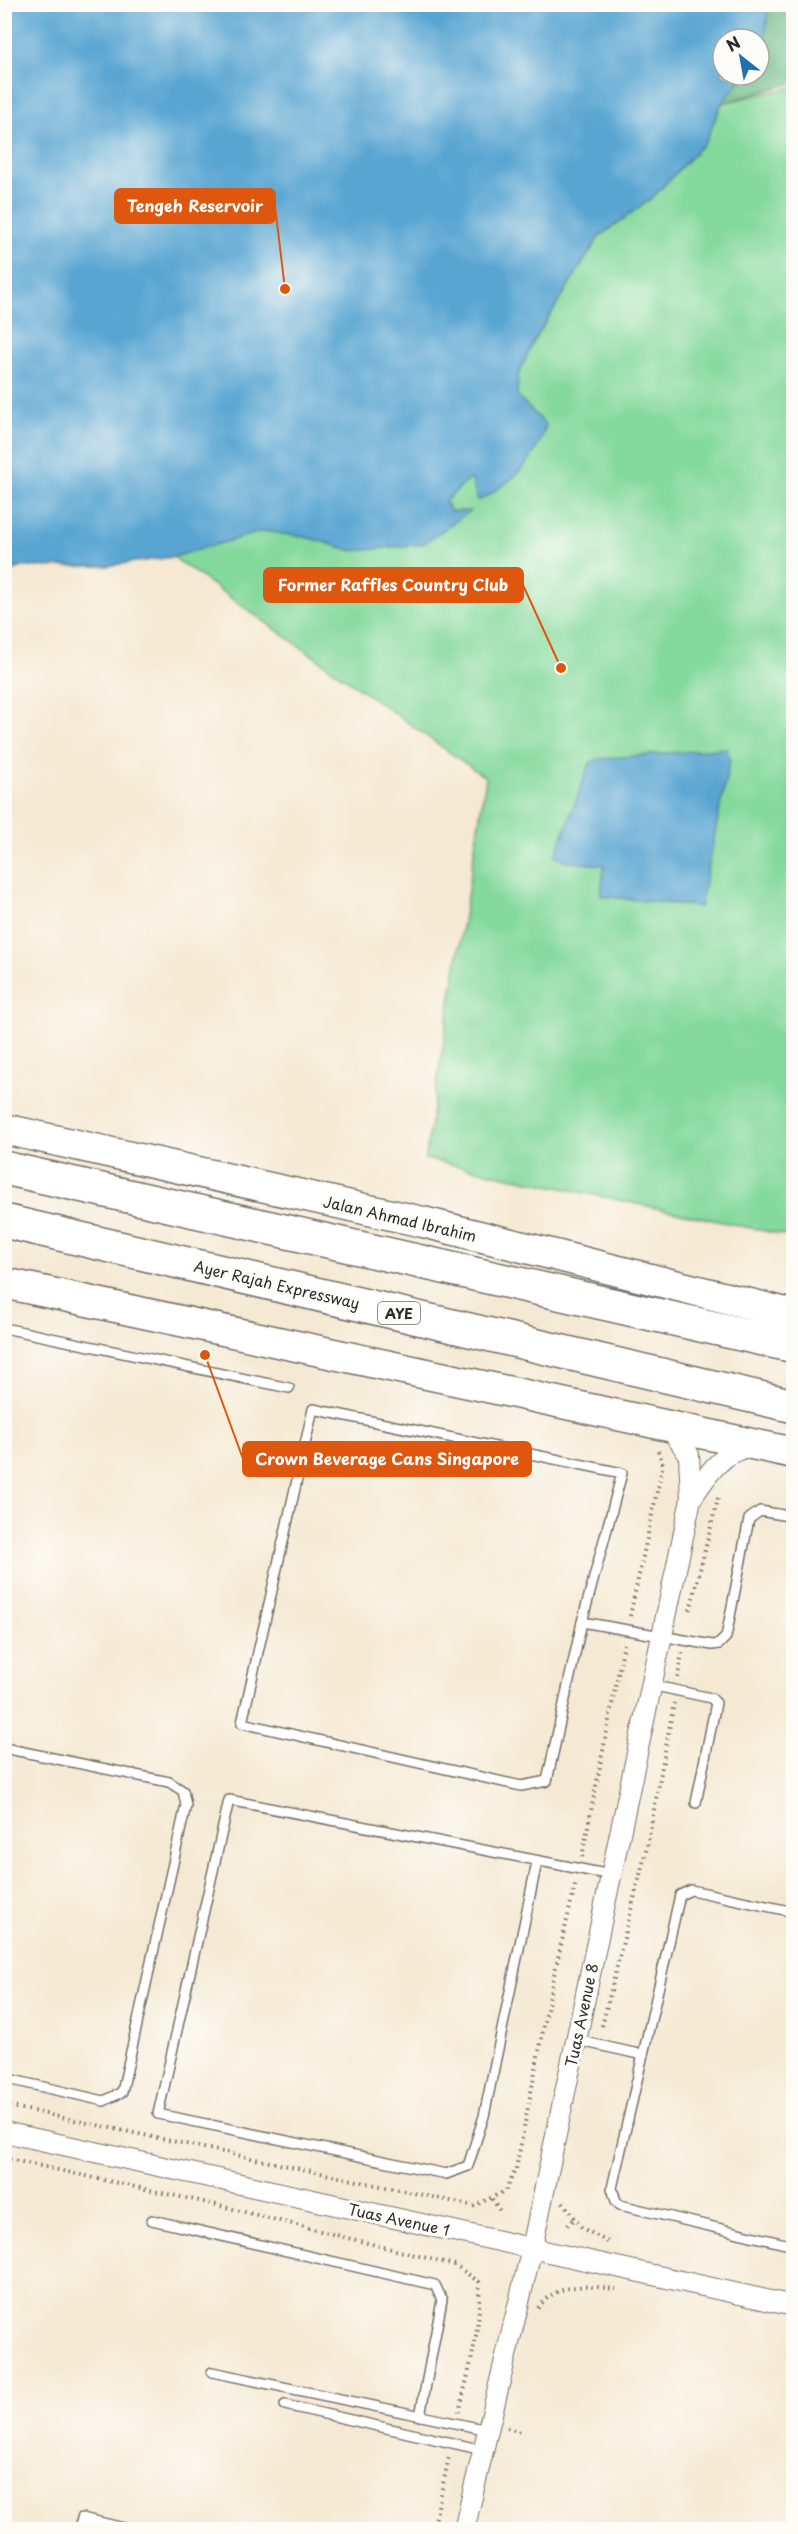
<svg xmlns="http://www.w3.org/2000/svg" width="798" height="2534" viewBox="0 0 798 2534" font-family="'Playpen Sans',sans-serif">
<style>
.green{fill:#84d99c;stroke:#588264;stroke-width:1.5}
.forest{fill:#6bb984;stroke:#4b7258;stroke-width:1.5}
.water{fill:#59a5d2;stroke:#42687e;stroke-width:1.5}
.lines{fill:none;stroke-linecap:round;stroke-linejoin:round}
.lane-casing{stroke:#726e66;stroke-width:12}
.street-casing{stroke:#726e66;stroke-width:22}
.primary-casing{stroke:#726e66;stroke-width:33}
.highway-casing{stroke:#726e66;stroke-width:36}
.path{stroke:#726e66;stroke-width:4;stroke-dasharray:1.5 4.5;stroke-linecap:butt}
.lane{stroke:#fff;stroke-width:9}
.street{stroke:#fff;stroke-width:20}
.primary{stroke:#fff;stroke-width:30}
.highway{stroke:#fff;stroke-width:33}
.labels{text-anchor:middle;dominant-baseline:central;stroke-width:6;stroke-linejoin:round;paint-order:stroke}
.shield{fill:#fdfcf7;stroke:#6a6a68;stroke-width:1.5}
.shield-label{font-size:14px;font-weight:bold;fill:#2b2b2b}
.street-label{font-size:15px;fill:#2b2b2b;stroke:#fdfcf7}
.leader{fill:none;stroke:#df570e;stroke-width:2}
.callout-dot{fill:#df570e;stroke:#fdfcf7;stroke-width:2}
.callout{fill:#df570e;stroke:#df570e;stroke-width:2}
.callout-label{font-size:16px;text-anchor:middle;font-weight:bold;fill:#fff}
</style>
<rect width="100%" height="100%" fill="#fdfcf7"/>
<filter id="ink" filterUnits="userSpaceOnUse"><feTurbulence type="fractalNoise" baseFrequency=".0167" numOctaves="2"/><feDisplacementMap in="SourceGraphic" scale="12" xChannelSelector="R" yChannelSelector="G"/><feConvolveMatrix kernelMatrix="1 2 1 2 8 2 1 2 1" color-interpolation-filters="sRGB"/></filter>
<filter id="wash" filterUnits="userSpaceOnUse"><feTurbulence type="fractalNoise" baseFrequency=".008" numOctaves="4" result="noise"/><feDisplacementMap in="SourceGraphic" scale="24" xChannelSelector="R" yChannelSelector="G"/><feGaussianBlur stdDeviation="1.35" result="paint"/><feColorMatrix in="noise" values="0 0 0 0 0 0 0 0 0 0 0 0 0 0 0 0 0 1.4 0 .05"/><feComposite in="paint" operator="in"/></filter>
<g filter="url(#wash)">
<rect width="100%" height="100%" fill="#f5e9d3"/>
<polygon class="green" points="793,87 793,1237 425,1159 486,778 173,557 263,531 306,537 354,551 469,512 450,511 445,501 471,477 517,396 518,375 534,340 599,237 654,196 705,141 722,103"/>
<polygon class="forest" points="769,5 793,5 793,83 722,103 744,75 759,75 759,55 764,48"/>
<g class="water">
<path d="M4 5 5 4 769 5 764 48 759 55V39H723V75H744L722 103 706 141 654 196 599 237 534 341 518 375 517 396 546 425C534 464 513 482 478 501L471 478 445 501 450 511H470L423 544 354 551 306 537 263 531 173 557 106 566 23 567 5 573Z"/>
<polygon points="727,748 730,759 700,907 601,896 604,865 570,862 555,856 590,763 598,759"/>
</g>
</g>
<g filter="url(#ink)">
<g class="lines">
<defs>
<g id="lane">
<polyline points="4,1328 289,1388"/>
<polygon points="313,1409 622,1473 582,1622 547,1781 521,1786 242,1723"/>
<polyline points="582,1622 712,1645 719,1644 726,1637 749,1519 760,1511 794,1517"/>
<polyline points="651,1685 711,1698 716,1703 696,1803"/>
<polyline points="4,1748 169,1782 183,1791 186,1805 122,2092 104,2101 4,2078"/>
<polyline points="537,1862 484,2116 468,2166 446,2174 158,2114 229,1800 611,1875"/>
<polyline points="794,1912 691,1890 680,1895 612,2188 616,2201 620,2205 794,2246"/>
<polyline points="576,2040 643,2055"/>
<polyline points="152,2220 435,2285 442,2300 420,2416"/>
<polyline points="212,2372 488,2430"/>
<polyline points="285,2405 483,2450"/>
<polyline points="80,2530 82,2518 132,2530"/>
</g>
<g id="street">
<path d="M691 1499C707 1475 722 1451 752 1446"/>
<polyline points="4,2132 794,2306"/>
<polyline points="464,2530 532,2248 691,1499 689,1455 668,1425"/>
</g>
<g id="primary">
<polyline points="4,1129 423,1222 794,1315"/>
<polyline points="4,1283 794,1453"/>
</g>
<g id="highway">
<polyline points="4,1168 794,1346"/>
<polyline points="4,1221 794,1406"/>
</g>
</defs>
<use href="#lane" class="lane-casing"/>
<use href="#street" class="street-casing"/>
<use href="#primary" class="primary-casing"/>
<use href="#highway" class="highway-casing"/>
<g class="path">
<polyline points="690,1610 718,1498"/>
<polyline points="630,1616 663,1464 657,1448"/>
<polyline points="678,1678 682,1652"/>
<polyline points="582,1857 624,1644"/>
<polyline points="602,2026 647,1847 674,1703"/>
<polyline points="4,2105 474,2206 505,2191 516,2169 553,1979 576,1882"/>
<path d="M4 2158 213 2204 455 2265 479 2282C482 2326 469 2369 459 2412"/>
<polyline points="492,2199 500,2211"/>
<polyline points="563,2202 582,2228 610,2243"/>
<polyline points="567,2225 574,2220"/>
<path d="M538 2308C558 2281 587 2286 616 2289"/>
<polyline points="507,2428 524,2433"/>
<polyline points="433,2530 449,2457"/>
</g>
<use href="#lane" class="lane"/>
<use href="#street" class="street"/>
<use href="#primary" class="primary"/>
<use href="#highway" class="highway"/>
</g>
</g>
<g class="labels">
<rect class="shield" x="378" y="1302" width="42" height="22" rx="4.5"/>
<g class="shield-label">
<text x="399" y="1313">AYE</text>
</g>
<g class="street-label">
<text transform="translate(400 1218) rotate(13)">Jalan Ahmad Ibrahim</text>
<text transform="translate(277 1284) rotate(13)">Ayer Rajah Expressway</text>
<text transform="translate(581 2015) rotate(-78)">Tuas Avenue 8</text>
<text transform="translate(399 2219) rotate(12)">Tuas Avenue 1</text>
</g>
</g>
<path class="leader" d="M285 289L275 206M561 668L523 585M205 1355L243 1459"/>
<g class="callout-dot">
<circle cx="285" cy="289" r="6"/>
<circle cx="561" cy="668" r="6"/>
<circle cx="205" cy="1355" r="6"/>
</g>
<g class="callout">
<rect x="115" y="189" width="160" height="34" rx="6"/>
<rect x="264" y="568" width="259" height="34" rx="6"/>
<rect x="243" y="1442" width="288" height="34" rx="6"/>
</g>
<g class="callout-label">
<text x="195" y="212">Tengeh Reservoir</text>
<text x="393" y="591">Former Raffles Country Club</text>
<text x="387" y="1465">Crown Beverage Cans Singapore</text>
</g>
<rect width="798" height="2534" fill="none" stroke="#fdfcf7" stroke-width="24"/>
<g transform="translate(741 57) rotate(329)"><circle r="28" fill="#fdfcf7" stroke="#a9a8a5" stroke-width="1.5"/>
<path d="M0-4.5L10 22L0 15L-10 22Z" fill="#1f6fb2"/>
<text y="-9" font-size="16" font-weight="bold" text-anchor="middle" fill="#2b2b2b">N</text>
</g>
</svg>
